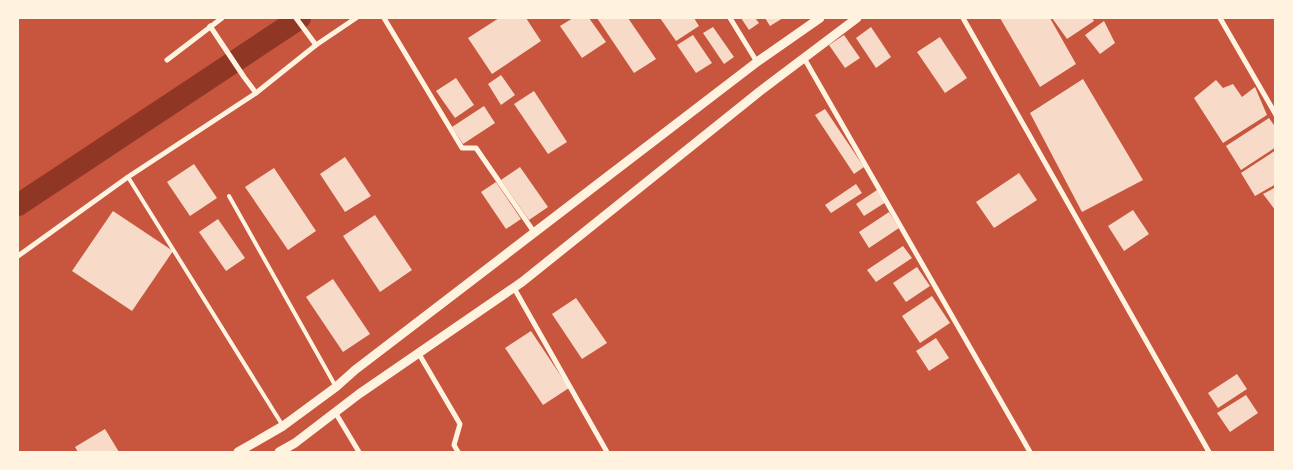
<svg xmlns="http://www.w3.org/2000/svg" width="1293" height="470" viewBox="0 0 1293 470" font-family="'Space Grotesk',sans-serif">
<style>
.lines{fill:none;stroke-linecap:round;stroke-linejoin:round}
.canal{stroke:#8f3625;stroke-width:22}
.building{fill:#f7dbc8}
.service{stroke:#fff3e0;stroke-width:4}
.minor{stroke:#fff3e0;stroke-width:5}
.tertiary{stroke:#fff3e0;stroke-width:9}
</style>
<rect width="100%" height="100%" fill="#c8553d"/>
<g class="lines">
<polyline class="canal" points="18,205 300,18"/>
</g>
<g class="building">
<polygon points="499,18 526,18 541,41 492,74 468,38"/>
<polygon points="573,18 589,18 606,42 582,58 560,26"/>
<polygon points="597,18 628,18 656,59 634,73"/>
<polygon points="660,18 694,18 699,26 676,41"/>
<polygon points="741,18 755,18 759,23 749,30"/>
<polygon points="765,18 783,18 770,26"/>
<polygon points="1000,18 1050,18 1076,64 1040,87"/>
<polygon points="1052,18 1092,18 1094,21 1067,39"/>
<polygon points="1104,21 1115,43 1100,54 1085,35"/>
<polygon points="713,27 734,57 724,64 703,33"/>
<polygon points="871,27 891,57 876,68 856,38"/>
<polygon points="693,35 712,63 696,73 677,45"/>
<polygon points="844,35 860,58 845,68 829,45"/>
<polygon points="940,37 967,78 945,93 917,52"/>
<polygon points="501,75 515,95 501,105 488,84"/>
<polygon points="456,78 474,105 455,118 436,91"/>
<polygon points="1083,79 1143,180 1082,212 1030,113"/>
<polygon points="1216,80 1223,88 1233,84 1242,97 1255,87 1267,115 1223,143 1194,98"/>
<polygon points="534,91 567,142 548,154 514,104"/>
<polygon points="484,106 495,123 463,144 452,127"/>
<polygon points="825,109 864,167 854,174 815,115"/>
<polygon points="1269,118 1276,128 1276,147 1241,170 1226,146"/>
<polygon points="1276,150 1276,184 1255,196 1241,173"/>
<polygon points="345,157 371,196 345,212 320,174"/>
<polygon points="194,164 217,198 190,216 167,182"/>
<polygon points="520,167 548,207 529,220 501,180"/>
<polygon points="274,168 316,231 288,250 245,187"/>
<polygon points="1019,173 1037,200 994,228 976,202"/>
<polygon points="496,182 521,219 506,229 481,192"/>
<polygon points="856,184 862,193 831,213 825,205"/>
<polygon points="1276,187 1276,211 1263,194"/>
<polygon points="877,190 886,202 864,216 856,204"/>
<polygon points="1133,210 1149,234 1124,251 1108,226"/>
<polygon points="113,211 173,251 132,311 72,271"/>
<polygon points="889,212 899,228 869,248 859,232"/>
<polygon points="375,215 412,270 380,292 343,236"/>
<polygon points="218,219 245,258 226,271 199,232"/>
<polygon points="903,246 912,258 876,282 867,270"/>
<polygon points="917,267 930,286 906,302 893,283"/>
<polygon points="333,279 370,334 343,352 306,297"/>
<polygon points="932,296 950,323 920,343 902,316"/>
<polygon points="576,298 607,343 582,359 552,314"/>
<polygon points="531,331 569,388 543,405 505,348"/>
<polygon points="936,338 949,358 929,371 916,351"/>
<polygon points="1237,374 1247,389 1218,408 1208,393"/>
<polygon points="1246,395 1258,413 1230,432 1217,413"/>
<polygon points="105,429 119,452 78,452 75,447"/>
</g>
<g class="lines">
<g class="service">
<polyline points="128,177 283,426"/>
<polyline points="229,196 336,387"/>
</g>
<g class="minor">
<polyline points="296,18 316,45"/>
<polyline points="384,18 462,148 476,148 534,232"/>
<polyline points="730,18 757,62"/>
<polyline points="963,18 1209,452"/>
<polyline points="1220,18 1276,115"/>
<polyline points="210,26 244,77 256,93"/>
<polyline points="804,58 1030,452"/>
<polyline points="167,60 222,18"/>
<polyline points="18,256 128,177 256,93 316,45 356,18"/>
<polyline points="514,288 607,452"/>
<polyline points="419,354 460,424 454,445 458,452"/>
<polyline points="335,412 359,452"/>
</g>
<g class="tertiary">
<polyline points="238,452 283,426 336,387 355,370 757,62 820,18"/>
<polyline points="279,452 295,443 359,394 522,282 759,92 857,18"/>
</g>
</g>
<rect width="1293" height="470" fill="none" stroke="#fff3e0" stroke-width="38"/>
</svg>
